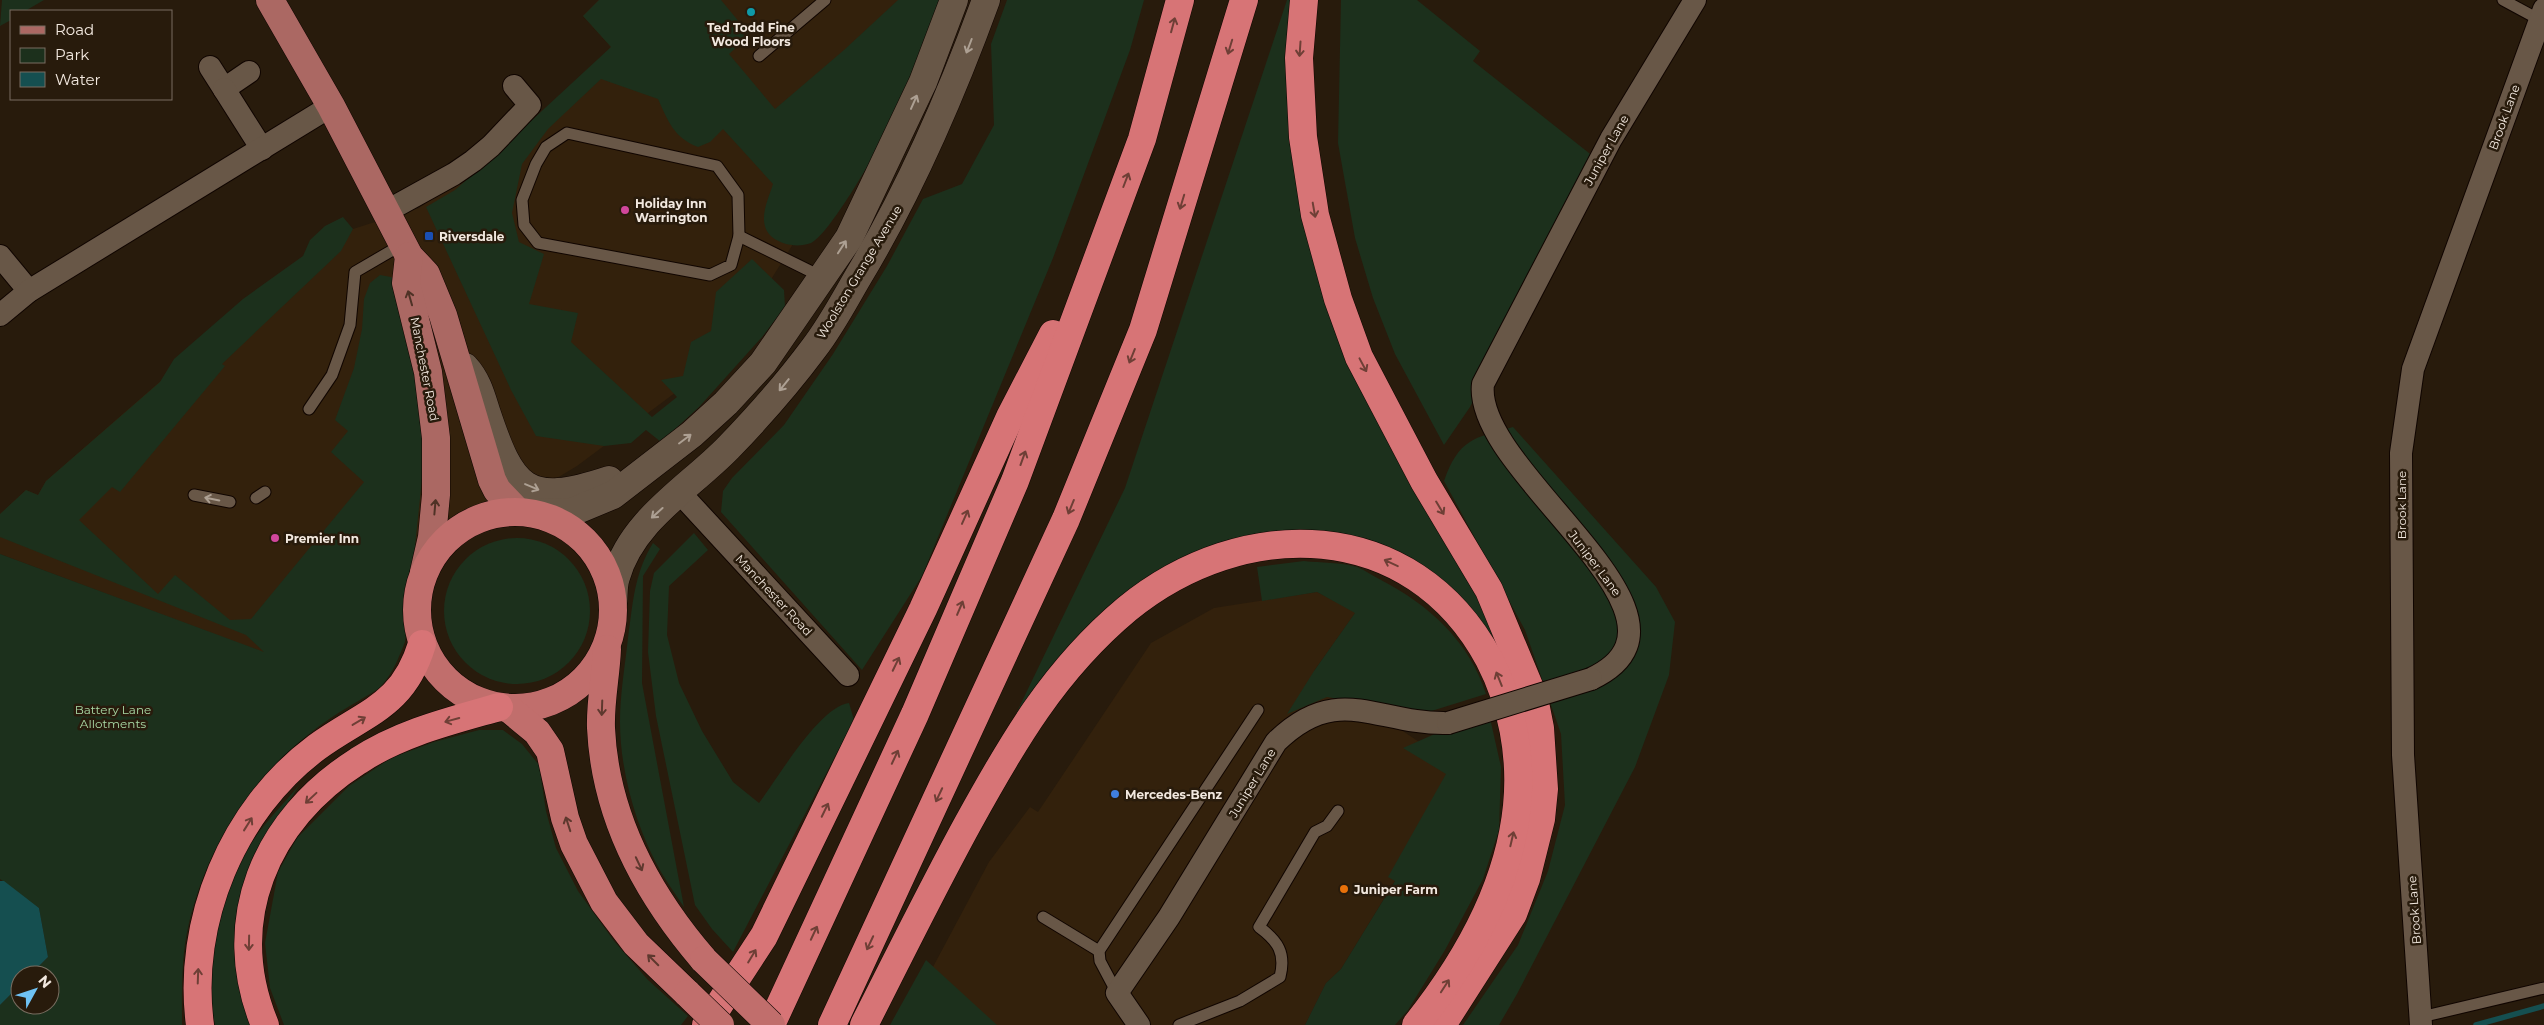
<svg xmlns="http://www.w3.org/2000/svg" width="2544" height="1025" viewBox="0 0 2544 1025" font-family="Montserrat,sans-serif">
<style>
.built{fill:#33210c}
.green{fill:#1c301c}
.water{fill:#154f50}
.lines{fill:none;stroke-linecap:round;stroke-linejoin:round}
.stream{stroke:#154f50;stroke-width:5.5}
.service-casing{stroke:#100500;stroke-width:13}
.minor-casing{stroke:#100500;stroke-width:24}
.secondary-casing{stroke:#100500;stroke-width:29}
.primary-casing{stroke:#100500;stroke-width:29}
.trunk-casing{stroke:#100500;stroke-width:29}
.motorway-casing{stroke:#100500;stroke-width:29}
.service{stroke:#685747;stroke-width:11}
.minor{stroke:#685747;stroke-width:22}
.secondary{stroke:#685747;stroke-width:28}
.primary{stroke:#ab6863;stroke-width:28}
.trunk{stroke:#c16e6c;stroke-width:28}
.motorway{stroke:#d77476;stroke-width:28}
.minor-bridge-casing{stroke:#100500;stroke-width:24;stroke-linecap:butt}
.trunk-bridge-casing{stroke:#100500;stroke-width:29;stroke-linecap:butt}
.minor-bridge{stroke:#685747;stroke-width:22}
.trunk-bridge{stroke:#c16e6c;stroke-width:28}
.oneway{stroke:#6e3f36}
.oneway2{stroke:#ada093}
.oneway3{stroke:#4f3226}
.oneway4{stroke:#5e382e}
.culture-dot{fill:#0f9aa8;stroke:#281b0c;stroke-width:2}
.hotel-dot{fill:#d1479c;stroke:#281b0c;stroke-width:2}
.transit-dot{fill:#1a4fb4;stroke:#281b0c;stroke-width:2}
.shop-dot{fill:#3f7fe0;stroke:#281b0c;stroke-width:2}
.food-dot{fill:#e8710a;stroke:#281b0c;stroke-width:2}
.labels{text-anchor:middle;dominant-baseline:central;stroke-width:5;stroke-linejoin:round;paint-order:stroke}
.poi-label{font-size:12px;font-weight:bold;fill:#f2e8df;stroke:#281b0c;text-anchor:start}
.street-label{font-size:12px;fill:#f2e8df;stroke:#281b0c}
.park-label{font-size:12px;fill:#aadba7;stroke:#281b0c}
</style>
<rect width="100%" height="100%" fill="#281b0c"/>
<g class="built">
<polygon points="599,0 926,0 806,223 723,357 577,466 265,653 0,554 0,514 26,490 38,495 46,481 227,323 353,229 419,208 533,128 611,47 583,16"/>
<polygon points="1317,592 1356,612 1314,671 1462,771 1341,969 1326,983 1305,1025 953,1025 918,995 989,862 1030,807 1038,812 1151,643 1214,608"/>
</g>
<g class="green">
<polygon points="2,0 44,0 25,11 11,11 11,20 0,26"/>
<path d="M599 0H721L750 35 729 54 775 109 844 50 898 0H942C927 37 914 77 897 113 885 137 831 234 811 243 798 248 782 245 772 237 756 223 768 200 773 184L723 129 710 142 698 147C674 138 668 121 658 99L601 79 548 129 522 164 512 213 519 242 544 254 529 304 578 313 571 342 652 417 677 397 661 380 683 376 691 342 711 331 716 292 752 259 784 290 785 307 762 337 699 407 661 442 646 430 631 443 604 446 536 436 511 390 426 207 455 190 479 169 611 47 583 16Z"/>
<polygon points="1007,0 1144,0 1130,50 1053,258 922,576 862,670 721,512 723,491 732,478 784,425 833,354 887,266 923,199 962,184 994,125 991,44"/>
<polygon points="1287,0 1292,0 1299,194 1433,522 1483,608 1503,664 1344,536 1301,531 1249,535 1185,557 1132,590 1012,722 1125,488"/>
<polygon points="1341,0 1417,0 1480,51 1473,61 1594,157 1470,407 1444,445 1395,354 1373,298 1355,238 1338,143"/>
<path d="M343 217 353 229 341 251 222 364 225 366 120 492 112 487 79 520 158 594 175 575 230 620 251 619 364 482 331 452 348 431 335 420 354 368 362 329 364 299 370 283 380 275 391 277 396 282 416 348 424 460 405 642C399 657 393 673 382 685 377 691 367 695 360 700 346 708 331 717 318 727 253 775 208 844 189 923 181 956 182 991 182 1025H0V1005L20 985V1005H50V975H30L48 957 39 908 0 879V554L264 652 246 635 0 537V514L26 490 38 495 46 481 160 382 174 359 243 299 303 256 310 240 325 226Z"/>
<path d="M1513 427 1656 587 1675 622 1669 675 1635 767 1517 994 1499 1025H1463L1518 945 1548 871 1565 805 1561 734 1525 630 1444 481C1459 439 1473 438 1513 427Z"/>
<path d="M694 533 708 550 669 586 667 635 679 683 702 731 733 782 759 803C777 779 820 706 849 703L854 720 733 952 712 929 695 905 656 716 648 652 650 591 654 573Z"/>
<circle cx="517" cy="611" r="73"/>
<path d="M653 543 660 549 643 576 642 683 684 907C676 895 668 884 661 872 636 828 620 771 620 722 620 694 625 666 628 638 633 603 634 574 653 543Z"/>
<path d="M1304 561C1321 563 1341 562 1357 567 1365 570 1373 576 1381 580 1428 604 1470 642 1486 694L1425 713 1327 697 1287 714 1314 671 1355 613 1317 592 1262 601 1257 567Z"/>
<polygon points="1490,718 1501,767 1499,830 1483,879 1445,950 1408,1010 1395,1025 1305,1025 1326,983 1341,969 1395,881 1388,877 1446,774 1403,748 1437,733"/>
<polygon points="479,730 503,730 522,744 539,765 546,811 556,848 578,891 614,941 648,980 688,1016 681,1025 284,1025 270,988 265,943 278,872 297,838 349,786 391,758 434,742"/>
<path d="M300 784 260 847 254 1025H215C204 969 216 905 244 855 258 829 281 807 300 784Z"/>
<polygon points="926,960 997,1025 890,1025"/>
</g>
<polygon class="water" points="0,881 4,881 39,908 48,957 30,975 20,975 20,985 0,1005"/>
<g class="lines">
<polyline class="stream" points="2476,1025 2544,1006"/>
<defs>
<g id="service">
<polyline points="2503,0 2540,20"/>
<polyline points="759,56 825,0"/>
<polygon points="567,133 717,166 738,195 739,236 731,265 710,275 538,243 524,225 522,200 536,164 546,147"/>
<polyline points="739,236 822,277"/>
<polyline points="309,409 332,375 350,325 355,272 403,244"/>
<polyline points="194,495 230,502"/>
<polyline points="256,498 265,492"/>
<polyline points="1043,917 1099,951"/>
<polyline points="1117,993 1100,961 1099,951 1258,710"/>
<polyline points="2421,1017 2544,988"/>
<path d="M1179 1025 1240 1001 1280 977C1286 953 1278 941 1259 927L1315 832 1327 826 1338 811"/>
</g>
<g id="minor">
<polyline points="210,67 224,89 249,72"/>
<polyline points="224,89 262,149"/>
<polyline points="387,211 454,174 473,161 491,146 530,105 514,86"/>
<polyline points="0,256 29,291"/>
<polyline points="0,315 29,291 331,106"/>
<polyline points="680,493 848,675"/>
<path d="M1591 679C1722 618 1472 473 1483 384L1611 139 1695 0"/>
<path d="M1139 1025 1117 993 1169 917 1276 742C1338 681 1377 725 1448 723"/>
<polyline points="2421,1025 2403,755 2401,453 2413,369 2544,9"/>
</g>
<g id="secondary">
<path d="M465 367C477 380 481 395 486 411 512 489 525 508 609 480"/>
<polyline points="536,513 572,512 613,495 692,434 726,403 763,363 849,238 923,82 954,0"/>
<path d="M613 603C614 595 613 585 616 577 632 520 689 488 728 448 759 416 788 383 814 348 831 326 844 301 858 277 911 189 951 96 986 0"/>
</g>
<g id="primary">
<polyline points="270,0 331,106 409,256 426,274 443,315 492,480 497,490 517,511"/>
<polyline points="409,256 406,283 428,372 436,438 436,495 432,537 424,572"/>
</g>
<g id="trunk">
<circle cx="515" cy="610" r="98"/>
<path d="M607 649C606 675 600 702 601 728 605 816 648 895 704 960"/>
<polyline points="508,708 537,732 550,751 565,818 574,844 604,902 636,944 688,994"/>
</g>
<g id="motorway">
<polyline points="1304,0 1299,58 1303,137 1315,215 1338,299 1359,357 1424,481 1489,590 1534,698 1540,728 1544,789 1541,819 1526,879 1513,914 1442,1025"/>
<path d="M200 1025C186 922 233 809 317 747 365 712 403 707 422 644"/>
<path d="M265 1025C222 921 265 820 358 761 400 733 450 721 499 707"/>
<polyline points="706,1025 764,936 923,609 1010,417 1053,334"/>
<polyline points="771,1025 915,714 1015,481 1142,139 1180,0"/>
<polyline points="832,1025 1066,519 1143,330 1244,0"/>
<path d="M864 1025C898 958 931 891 967 825 1012 743 1054 670 1127 609 1243 514 1412 516 1489 659 1512 703 1522 756 1517 806 1509 887 1466 962 1416 1025"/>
</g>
</defs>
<use href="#service" class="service-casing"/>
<use href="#minor" class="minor-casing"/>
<use href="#secondary" class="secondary-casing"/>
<use href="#primary" class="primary-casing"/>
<use href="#trunk" class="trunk-casing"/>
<use href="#motorway" class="motorway-casing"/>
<use href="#service" class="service"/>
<use href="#minor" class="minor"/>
<use href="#secondary" class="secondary"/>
<use href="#primary" class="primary"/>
<use href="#trunk" class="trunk"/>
<use href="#motorway" class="motorway"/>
<defs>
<polyline id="minor-bridge" points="1448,723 1591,679"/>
<g id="trunk-bridge">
<polyline points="704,960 771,1025"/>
<polyline points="688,994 720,1025"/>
</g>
</defs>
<use href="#minor-bridge" class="minor-bridge-casing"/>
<use href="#trunk-bridge" class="trunk-bridge-casing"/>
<use href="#minor-bridge" class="minor-bridge"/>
<use href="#trunk-bridge" class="trunk-bridge"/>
</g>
<defs><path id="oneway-shaft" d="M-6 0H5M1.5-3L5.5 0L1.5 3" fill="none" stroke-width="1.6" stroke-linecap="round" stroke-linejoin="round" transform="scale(1.25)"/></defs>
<g class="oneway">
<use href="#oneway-shaft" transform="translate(1173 25) rotate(-75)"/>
<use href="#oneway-shaft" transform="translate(1230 47) rotate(107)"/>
<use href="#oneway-shaft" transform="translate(1300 49) rotate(94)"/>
<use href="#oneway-shaft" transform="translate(1126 180) rotate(-69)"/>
<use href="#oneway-shaft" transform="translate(1182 202) rotate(107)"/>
<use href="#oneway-shaft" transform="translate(1314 210) rotate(80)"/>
<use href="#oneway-shaft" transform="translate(1132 356) rotate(112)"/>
<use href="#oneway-shaft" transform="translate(1363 365) rotate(62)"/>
<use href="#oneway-shaft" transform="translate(1023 458) rotate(-70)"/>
<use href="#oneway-shaft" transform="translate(1071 507) rotate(112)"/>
<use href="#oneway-shaft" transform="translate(1440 508) rotate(59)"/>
<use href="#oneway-shaft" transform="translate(965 517) rotate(-66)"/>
<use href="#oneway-shaft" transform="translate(1391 563) rotate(-155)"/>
<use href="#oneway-shaft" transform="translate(960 608) rotate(-67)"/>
<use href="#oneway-shaft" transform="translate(896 664) rotate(-64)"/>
<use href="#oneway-shaft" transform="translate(1499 679) rotate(-112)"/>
<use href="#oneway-shaft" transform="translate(452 720) rotate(165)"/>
<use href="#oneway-shaft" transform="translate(359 721) rotate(-31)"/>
<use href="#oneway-shaft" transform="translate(895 757) rotate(-65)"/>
<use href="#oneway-shaft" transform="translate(939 795) rotate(115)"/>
<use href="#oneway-shaft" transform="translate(311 798) rotate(137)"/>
<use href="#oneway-shaft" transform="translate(825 810) rotate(-64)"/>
<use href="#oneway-shaft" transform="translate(248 824) rotate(-58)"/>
<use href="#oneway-shaft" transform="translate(1512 839) rotate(-77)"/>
<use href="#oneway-shaft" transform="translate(814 933) rotate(-65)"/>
<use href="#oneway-shaft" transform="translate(249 943) rotate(91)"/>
<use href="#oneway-shaft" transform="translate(870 943) rotate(115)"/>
<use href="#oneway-shaft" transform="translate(752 956) rotate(-59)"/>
<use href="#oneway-shaft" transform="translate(198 976) rotate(-88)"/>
<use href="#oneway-shaft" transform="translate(1445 986) rotate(-57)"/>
</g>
<g class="oneway2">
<use href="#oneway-shaft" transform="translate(969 46) rotate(111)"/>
<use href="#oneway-shaft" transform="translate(914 102) rotate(-66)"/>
<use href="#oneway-shaft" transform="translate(842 247) rotate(-57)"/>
<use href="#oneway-shaft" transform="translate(784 385) rotate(129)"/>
<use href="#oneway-shaft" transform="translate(685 439) rotate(-37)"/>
<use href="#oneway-shaft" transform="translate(532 487) rotate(23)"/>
<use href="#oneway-shaft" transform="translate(212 499) rotate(-169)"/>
<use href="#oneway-shaft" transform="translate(657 513) rotate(138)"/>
</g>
<g class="oneway3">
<use href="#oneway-shaft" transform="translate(410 298) rotate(-106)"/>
<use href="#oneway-shaft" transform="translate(435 507) rotate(-85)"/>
</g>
<g class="oneway4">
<use href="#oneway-shaft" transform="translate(602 708) rotate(92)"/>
<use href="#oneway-shaft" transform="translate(568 824) rotate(-108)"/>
<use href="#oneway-shaft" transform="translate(639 864) rotate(65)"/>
<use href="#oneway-shaft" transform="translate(653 960) rotate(-135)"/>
</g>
<circle class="culture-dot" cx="751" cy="12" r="5"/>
<g class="hotel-dot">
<circle cx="625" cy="210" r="5"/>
<circle cx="275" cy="538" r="5"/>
</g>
<rect class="transit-dot" x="424" y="231" width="10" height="10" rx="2.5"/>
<circle class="shop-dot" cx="1115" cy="794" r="5"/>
<circle class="food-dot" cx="1344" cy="889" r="5"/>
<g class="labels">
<g class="poi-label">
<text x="751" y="27" text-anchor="middle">Ted Todd Fine<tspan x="751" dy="14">Wood Floors</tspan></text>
<text x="635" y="203">Holiday Inn<tspan x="635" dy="14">Warrington</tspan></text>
<text x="439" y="236">Riversdale</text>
<text x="285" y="538">Premier Inn</text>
<text x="1125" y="794">Mercedes-Benz</text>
<text x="1354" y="889">Juniper Farm</text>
</g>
<g class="street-label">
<text transform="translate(2504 117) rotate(-70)">Brook Lane</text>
<text transform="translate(1606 150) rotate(-61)">Juniper Lane</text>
<text transform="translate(859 272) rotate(-59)">Woolston Grange Avenue</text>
<text transform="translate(425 369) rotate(79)">Manchester Road</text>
<text transform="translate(2401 505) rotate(-90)">Brook Lane</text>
<text transform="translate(1595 563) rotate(53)">Juniper Lane</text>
<text transform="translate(774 595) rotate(47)">Manchester Road</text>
<text transform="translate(1252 783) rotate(-59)">Juniper Lane</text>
<text transform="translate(2414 910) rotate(-94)">Brook Lane</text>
</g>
<g class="park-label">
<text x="113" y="709">Battery Lane<tspan x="113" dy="14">Allotments</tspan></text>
</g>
</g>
<rect x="10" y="10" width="162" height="90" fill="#281b0c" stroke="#796d60"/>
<rect x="20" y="26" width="25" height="8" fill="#ab6863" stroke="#796d60"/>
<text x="55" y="35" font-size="15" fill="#f2e8df">Road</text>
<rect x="20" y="48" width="25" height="15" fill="#1c301c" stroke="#796d60"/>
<text x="55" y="60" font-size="15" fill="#f2e8df">Park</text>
<rect x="20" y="72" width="25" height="15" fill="#154f50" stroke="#796d60"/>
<text x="55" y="85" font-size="15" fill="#f2e8df">Water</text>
<g transform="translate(35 990) rotate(50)"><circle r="24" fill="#281b0c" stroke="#796d60"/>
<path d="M0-4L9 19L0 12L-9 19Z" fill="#6fc2f4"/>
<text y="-8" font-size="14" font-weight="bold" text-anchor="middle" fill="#f2e8df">N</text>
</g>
</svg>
